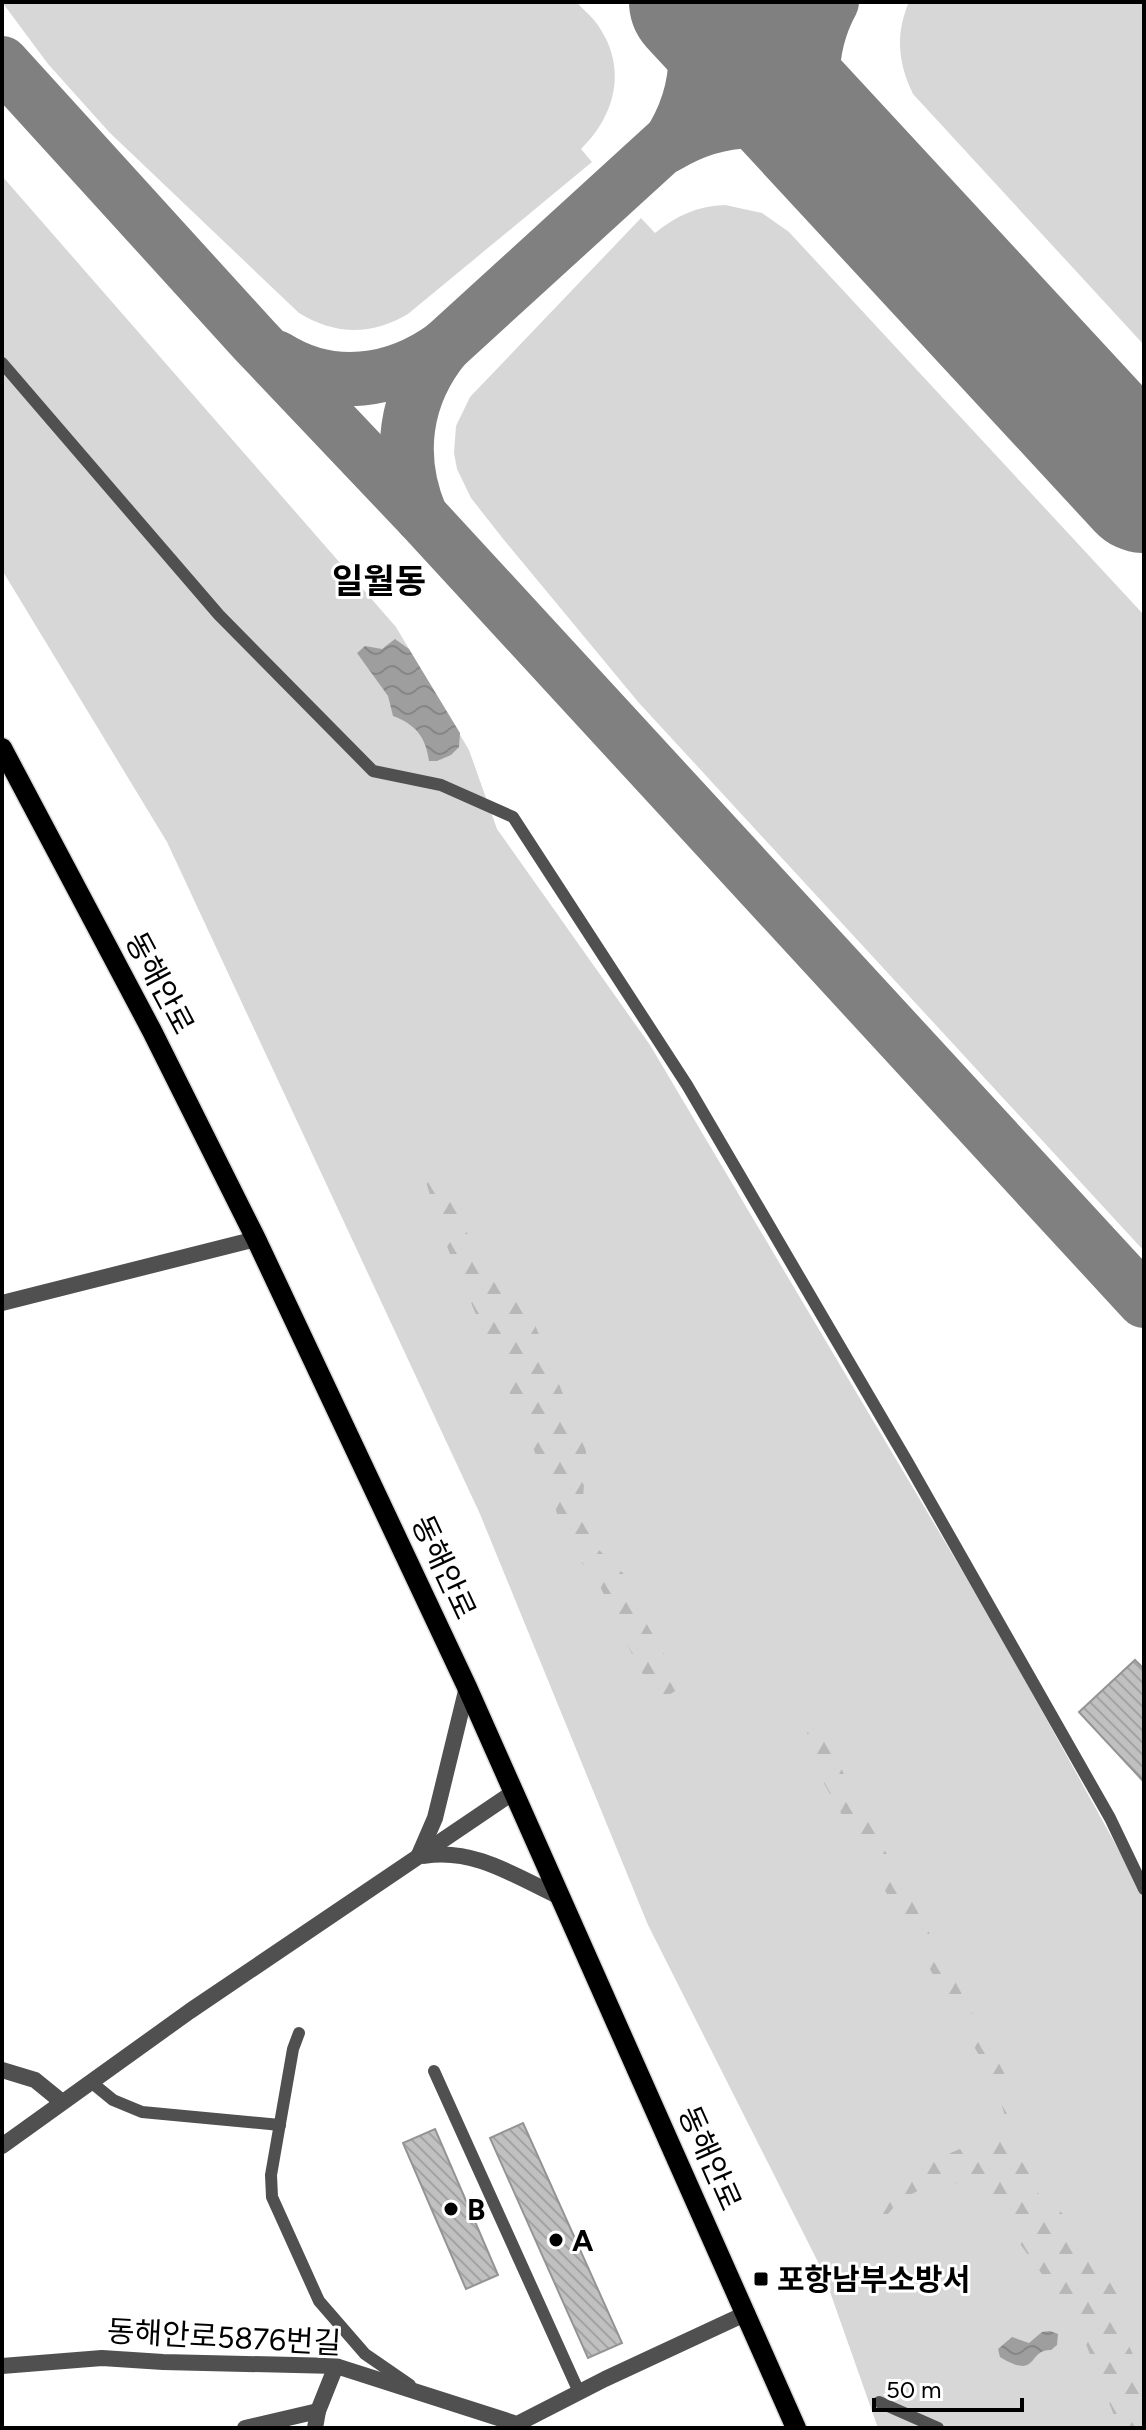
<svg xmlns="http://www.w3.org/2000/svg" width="1146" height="2430" viewBox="0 0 1146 2430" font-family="Figtree,'Noto Sans KR',sans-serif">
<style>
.grass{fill:#d7d7d7}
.forest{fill:url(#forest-firs)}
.water{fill:url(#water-waves)}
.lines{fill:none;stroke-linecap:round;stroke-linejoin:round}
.taxiway{stroke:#808080;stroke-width:54}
.runway{stroke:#808080;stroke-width:134}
.building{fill:url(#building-back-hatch);stroke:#949494;stroke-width:2}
.primary-casing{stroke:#dbdbdb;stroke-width:23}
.service{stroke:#505050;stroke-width:12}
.minor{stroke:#505050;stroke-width:16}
.primary{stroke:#000;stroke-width:20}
.poi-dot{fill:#000;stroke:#fff;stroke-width:3}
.labels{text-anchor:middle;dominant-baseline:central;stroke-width:6;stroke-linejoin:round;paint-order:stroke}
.street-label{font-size:30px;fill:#000;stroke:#fff}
.poi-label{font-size:30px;font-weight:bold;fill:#000;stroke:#fff;text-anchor:start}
.quarter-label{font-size:34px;font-weight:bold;fill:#000;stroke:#fff}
</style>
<defs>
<pattern id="forest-firs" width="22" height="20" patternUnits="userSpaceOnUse" patternTransform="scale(2)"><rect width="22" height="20" fill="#d7d7d7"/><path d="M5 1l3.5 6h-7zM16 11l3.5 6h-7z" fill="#b7b7b7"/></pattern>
<pattern id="water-waves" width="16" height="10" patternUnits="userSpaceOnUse" patternTransform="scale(2)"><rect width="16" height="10" fill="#9e9e9e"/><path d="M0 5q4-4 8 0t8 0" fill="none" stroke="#868686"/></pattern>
<pattern id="building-back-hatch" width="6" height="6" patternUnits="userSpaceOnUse" patternTransform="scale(2)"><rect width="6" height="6" fill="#c0c0c0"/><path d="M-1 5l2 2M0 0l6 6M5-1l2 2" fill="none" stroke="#a3a3a3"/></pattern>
</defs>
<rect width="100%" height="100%" fill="#fff"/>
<g class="grass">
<path d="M2 2H576C585 11 595 19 601 30 627 71 614 117 581 149L592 162 408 314C371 336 335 335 299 313L109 132 48 64Z"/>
<path d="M909 2H1144V345L913 94C898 63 895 34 909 2Z"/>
<polygon points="2,176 396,627 469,750 497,829 650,1045 998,1631 1144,1896 1144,2428 878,2428 823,2272 648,1925 480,1514 167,842 2,570"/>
<path d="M725 205 762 213 789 232 1144 615V1251L639 703 504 540 471 498 457 469 454 453 456 426 470 397 641 218 655 233C677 215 698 206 725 205Z"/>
</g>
<g class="forest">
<polygon points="433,1161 472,1244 531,1315 586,1451 582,1517 598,1549 627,1577 646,1623 683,1686 664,1698 665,1714 635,1660 596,1578 571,1552 536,1455 442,1235 420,1162"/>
<polygon points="820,1723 835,1757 1011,2086 1018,2122 1007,2139 1031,2171 1022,2184 1048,2199 1079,2230 1119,2298 1126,2339 1144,2379 1144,2428 1119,2428 1078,2324 1002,2219 947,2176 900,2200 882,2221 876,2199 910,2171 996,2133 1007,2123 996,2085 802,1745 811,1725"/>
</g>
<g class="water">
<path d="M395 639 409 649 460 733 459 747 451 755 437 761H429C426 737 415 724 393 716L388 696 357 653 365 646 382 649Z"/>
<path d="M1050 2331 1058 2334 1057 2345 1051 2350C1027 2349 1039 2381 1000 2357L998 2349 1012 2337 1029 2343 1042 2332Z"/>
</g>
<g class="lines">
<g class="taxiway">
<path d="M687 2C703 53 697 101 667 146 717 116 771 113 824 140"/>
<polyline points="729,2 759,5 789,2"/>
<polyline points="2,63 255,341 421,516 1144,1301"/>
<path d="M824 140C808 93 808 46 832 2"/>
<polyline points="445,346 822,2"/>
<path d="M276 357C331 392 394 383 445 346 404 396 396 457 421 516"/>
</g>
<polyline class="runway" points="696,2 1144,486"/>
</g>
<g class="building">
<polygon points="1135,1660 1144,1669 1144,1782 1079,1712"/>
<polygon points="523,2123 622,2343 588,2358 490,2138"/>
<polygon points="435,2129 498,2275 466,2289 403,2143"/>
</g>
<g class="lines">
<defs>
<polyline id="primary" points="2,748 152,1031 256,1239 467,1687 796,2428"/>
</defs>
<use href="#primary" class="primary-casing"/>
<g class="service">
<polyline points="2,363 219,615 373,771 441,785 513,817 687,1085 907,1461 1110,1818 1144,1889"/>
<polyline points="299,2033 293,2049 271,2175 272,2197 319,2301 365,2354 410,2385"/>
<polyline points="434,2071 579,2392"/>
<polyline points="91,2082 113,2100 142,2112 280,2125"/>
<polyline points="879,2402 938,2428"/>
</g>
<g class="minor">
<polyline points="2,1303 256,1239"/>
<polyline points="419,1855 435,1818 467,1687"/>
<path d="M424 1856C473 1847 517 1877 560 1897"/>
<polyline points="2,2070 35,2080 62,2102"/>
<polyline points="2,2146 190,2011 514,1792"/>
<polyline points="2,2366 102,2358 163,2362 336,2366 517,2424 605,2379 747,2313"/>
<polyline points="245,2428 318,2411"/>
<polyline points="315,2428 318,2411 336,2366"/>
</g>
<use href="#primary" class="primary"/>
</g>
<g class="poi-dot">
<circle cx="451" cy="2209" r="8"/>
<circle cx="556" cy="2240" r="8"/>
<rect x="753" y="2271" width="16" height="16" rx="4"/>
</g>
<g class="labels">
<g class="street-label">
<text transform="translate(160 983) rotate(62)">동해안로</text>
<text transform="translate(444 1567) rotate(65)">동해안로</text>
<text transform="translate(710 2158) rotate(66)">동해안로</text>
<text transform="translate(224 2337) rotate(3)">동해안로5876번길</text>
</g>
<g class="poi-label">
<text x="467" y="2209">B</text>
<text x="572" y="2240">A</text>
<text x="777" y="2279">포항남부소방서</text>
</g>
<g class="quarter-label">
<text x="379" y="581">일월동</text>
</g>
</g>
<rect width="1146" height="2430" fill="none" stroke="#000000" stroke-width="8"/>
<path d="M874 2398v12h148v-12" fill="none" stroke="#000000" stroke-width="4"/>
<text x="886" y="2398" font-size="24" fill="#000000" stroke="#ffffff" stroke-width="6" paint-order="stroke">50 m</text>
</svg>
